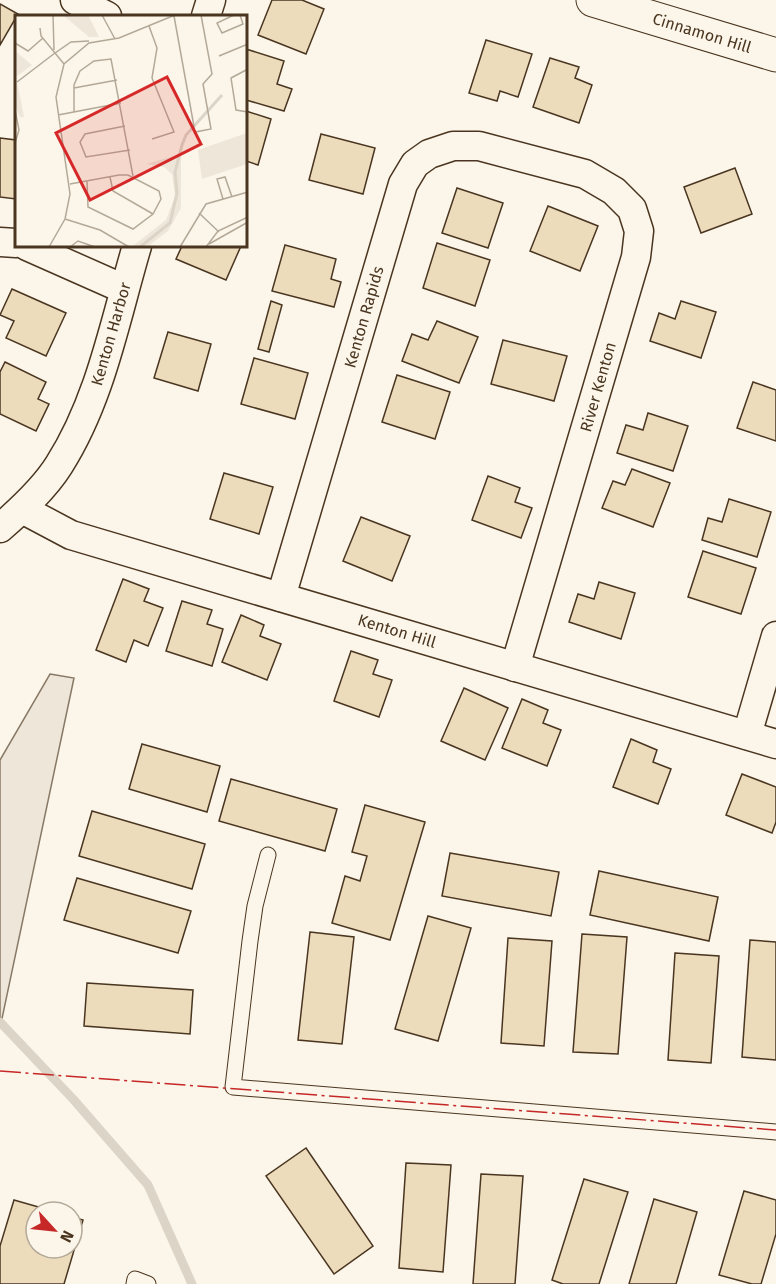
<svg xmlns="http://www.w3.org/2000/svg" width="776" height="1284" viewBox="0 0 776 1284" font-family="'Fira Sans',sans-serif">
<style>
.green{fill:#ede6d9;stroke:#887966;stroke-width:1.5}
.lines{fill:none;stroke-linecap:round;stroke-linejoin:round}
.stream{stroke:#dcd4c6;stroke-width:9}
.building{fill:#ecdcbc;stroke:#4a3520;stroke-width:1.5}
.service-casing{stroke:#4a3520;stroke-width:17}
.minor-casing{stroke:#4a3520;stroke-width:31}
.tertiary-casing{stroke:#4a3520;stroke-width:35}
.service{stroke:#fbf6e9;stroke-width:15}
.minor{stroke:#fbf6e9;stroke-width:28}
.tertiary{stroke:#fbf6e9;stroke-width:33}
.power{stroke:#c62828;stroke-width:1.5;stroke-dasharray:21 4.5 3 4.5;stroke-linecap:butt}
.labels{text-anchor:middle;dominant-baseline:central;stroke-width:4.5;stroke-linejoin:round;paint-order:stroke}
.street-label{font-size:16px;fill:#4a3520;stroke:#fbf6e9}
.inset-river{fill:none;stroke:#dcd4c6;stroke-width:3}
.inset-road{fill:none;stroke:#b4a999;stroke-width:1.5}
.view{fill:#d62828;fill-opacity:0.15;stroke:#d62828;stroke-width:3}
.inset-edge{fill:none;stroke:#4a3520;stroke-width:3}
</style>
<rect width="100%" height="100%" fill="#fbf6e9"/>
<polygon class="green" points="50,674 74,678 0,1028 0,760"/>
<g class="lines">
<polyline class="stream" points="0,1022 73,1099 148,1185 192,1284"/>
</g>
<g class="building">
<polygon points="272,0 302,0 324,9 306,54 258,35"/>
<polygon points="0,4 18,14 0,45"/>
<polygon points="486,40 532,54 518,97 500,91 497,101 469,93"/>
<polygon points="246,49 284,61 277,84 292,89 284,111 246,100"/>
<polygon points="550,58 579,67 575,78 592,85 579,123 533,107"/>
<polygon points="246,111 271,119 258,165 246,161"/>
<polygon points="321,134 375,148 363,194 309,180"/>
<polygon points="0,138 16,140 16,199 0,197"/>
<polygon points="735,168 752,214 701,233 684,187"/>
<polygon points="457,188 503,203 488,248 442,233"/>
<polygon points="548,206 598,226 580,271 530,251"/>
<polygon points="437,243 490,260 475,306 423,288"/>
<polygon points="285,245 336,259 331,279 341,282 334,307 272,291"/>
<polygon points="182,246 241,246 226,280 176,259"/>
<polygon points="12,289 66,313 46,356 6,338 14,321 0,315"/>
<polygon points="271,301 282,305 269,352 258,349"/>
<polygon points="681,301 716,312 701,358 650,341 659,313 675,319"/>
<polygon points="437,321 478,337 459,383 402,361 412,334 428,340"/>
<polygon points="168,332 211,344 198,391 154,378"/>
<polygon points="503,340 567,356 554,401 491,384"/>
<polygon points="254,358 308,373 295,419 241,404"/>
<polygon points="5,362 46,382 38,399 49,404 36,431 0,414 0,372"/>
<polygon points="397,375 450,392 435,439 382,422"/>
<polygon points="753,382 776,390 776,441 737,428"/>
<polygon points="648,413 688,426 673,471 617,453 626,425 643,430"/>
<polygon points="632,469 670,483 653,527 602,508 613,481 625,485"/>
<polygon points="224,473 273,487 259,534 210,519"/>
<polygon points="488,476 520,488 515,502 532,508 521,538 472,520"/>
<polygon points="729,499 771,512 757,557 702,540 708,518 722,522"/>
<polygon points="361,517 410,536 392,581 343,561"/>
<polygon points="703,551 756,568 741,614 688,597"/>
<polygon points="123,579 149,589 144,601 163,608 148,646 134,640 126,662 96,650"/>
<polygon points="599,582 635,593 621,639 569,622 578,594 594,599"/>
<polygon points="182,601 212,610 207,624 223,629 212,666 166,651"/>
<polygon points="241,615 264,625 260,636 281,644 267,680 222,662"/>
<polygon points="351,651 378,660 373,674 392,680 379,717 334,701"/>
<polygon points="464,688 508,708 485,760 441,741"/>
<polygon points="522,699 548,710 543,723 561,730 547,766 502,748"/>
<polygon points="631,739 657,750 653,762 671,769 658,804 613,787"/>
<polygon points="142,744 220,766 207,812 129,789"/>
<polygon points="742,774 776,787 776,822 772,833 726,815"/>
<polygon points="231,779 337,809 325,851 219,821"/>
<polygon points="365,805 425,822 390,940 332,923 345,876 360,881 367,856 352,852"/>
<polygon points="92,811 205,844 192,889 79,856"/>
<polygon points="450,853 559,872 551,916 442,896"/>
<polygon points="599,871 718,897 709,941 590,915"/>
<polygon points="77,878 191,911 178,953 64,920"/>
<polygon points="428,916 471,928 438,1041 395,1029"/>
<polygon points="310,932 354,937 342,1044 298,1040"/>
<polygon points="582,934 627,937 618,1054 573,1052"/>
<polygon points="508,938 552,941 544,1046 501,1043"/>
<polygon points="750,940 776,942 776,1060 742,1057"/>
<polygon points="675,953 719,956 711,1063 668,1060"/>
<polygon points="87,983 193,990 190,1034 84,1026"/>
<polygon points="306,1148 373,1246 334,1274 266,1176"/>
<polygon points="406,1163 451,1165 443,1272 399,1268"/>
<polygon points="481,1174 523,1176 515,1284 473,1284"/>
<polygon points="584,1179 628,1192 599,1284 563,1284 552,1280"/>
<polygon points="744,1191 776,1200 776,1234 761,1284 752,1284 719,1275"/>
<polygon points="654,1199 697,1212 676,1284 629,1284"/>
<polygon points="14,1200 56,1212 36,1212 36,1248 72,1248 72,1217 83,1220 64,1284 0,1284 0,1246"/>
</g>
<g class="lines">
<defs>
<g id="service">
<polyline points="268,855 255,906 250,941 233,1087 776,1132"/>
<polyline points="134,1284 135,1279 148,1284"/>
</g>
<g id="minor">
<polyline points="75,0 107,16"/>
<polyline points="206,16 211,0"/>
<polyline points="0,242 16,243"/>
<polyline points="27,246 124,289"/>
<polyline points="22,509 71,535 776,744"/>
<path d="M0 528C21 510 44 489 59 465 101 399 115 320 137 246"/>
<polyline points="281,597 403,184 415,164 429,154 453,146 479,146 585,174 614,191 632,209 639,231 636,257 515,667"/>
<polyline points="747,735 776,636"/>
</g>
<polyline id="tertiary" points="593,0 776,55"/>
</defs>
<use href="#service" class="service-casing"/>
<use href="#minor" class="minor-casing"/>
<use href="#tertiary" class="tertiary-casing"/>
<use href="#service" class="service"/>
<use href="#minor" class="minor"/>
<use href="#tertiary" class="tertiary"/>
<polyline class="power" points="0,1071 776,1130"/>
</g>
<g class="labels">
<g class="street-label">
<text transform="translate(702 33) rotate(17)">Cinnamon Hill</text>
<text transform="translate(364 317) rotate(-74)">Kenton Rapids</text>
<text transform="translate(111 334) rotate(-74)">Kenton Harbor</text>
<text transform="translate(598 387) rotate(-74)">River Kenton</text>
<text transform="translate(397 631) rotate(17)">Kenton Hill</text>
</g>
</g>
<g transform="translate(15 15)">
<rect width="232" height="232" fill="#fbf6e9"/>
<path d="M73 0 84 22H74L48 0ZM0 36 17 50 1 62 9 102H5L0 91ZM232 118V149L187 164 183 135ZM166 139V193L153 216 132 232H122L119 230 151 205 160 182 157 159 149 152 131 149Z" fill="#ede6d9"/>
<path class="inset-river" d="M125 232 155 208 162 178 160 157 167 130 171 120 207 80"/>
<path class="inset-road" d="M38 0 39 35M87 0 100 24M219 0 202 8 207 18 228 9 225 0M159 1 180 117 196 114 188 69 197 59 186 0M134 11 142 33 137 63 159 117 137 124M25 13 26 21 40 38 56 27 74 26M0 28 13 36 28 23M204 41 233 29M233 54 216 63 221 95 233 97M2 67 40 38 49 49M59 73 102 65M0 95 4 115 0 128M59 97V70L65 56 79 46 96 44 118 161M43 100 106 88M110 111 70 119 65 127 71 142 115 135M95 162 98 176 138 199M55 169 104 160H113L144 176 146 184 138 199 118 214 73 192 72 166M208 184 202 164 210 162 217 182M184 198 204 217M50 204 85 215 114 232M194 229 233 207M34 232 50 204 55 179 41 82 49 49 74 28 104 23 160 0M55 232 63 226 80 232M165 232 191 189 233 177M191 232 203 216 233 202"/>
<path class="view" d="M152 62 186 129 75 185 41 118Z"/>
<rect width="232" height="232" class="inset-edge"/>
</g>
<g transform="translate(54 1230) rotate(117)"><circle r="28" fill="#fbf6e9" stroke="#b4a999" stroke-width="1.5"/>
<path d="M0-4.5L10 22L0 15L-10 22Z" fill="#c62828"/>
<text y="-9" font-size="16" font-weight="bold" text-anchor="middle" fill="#4a3520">N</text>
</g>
</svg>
